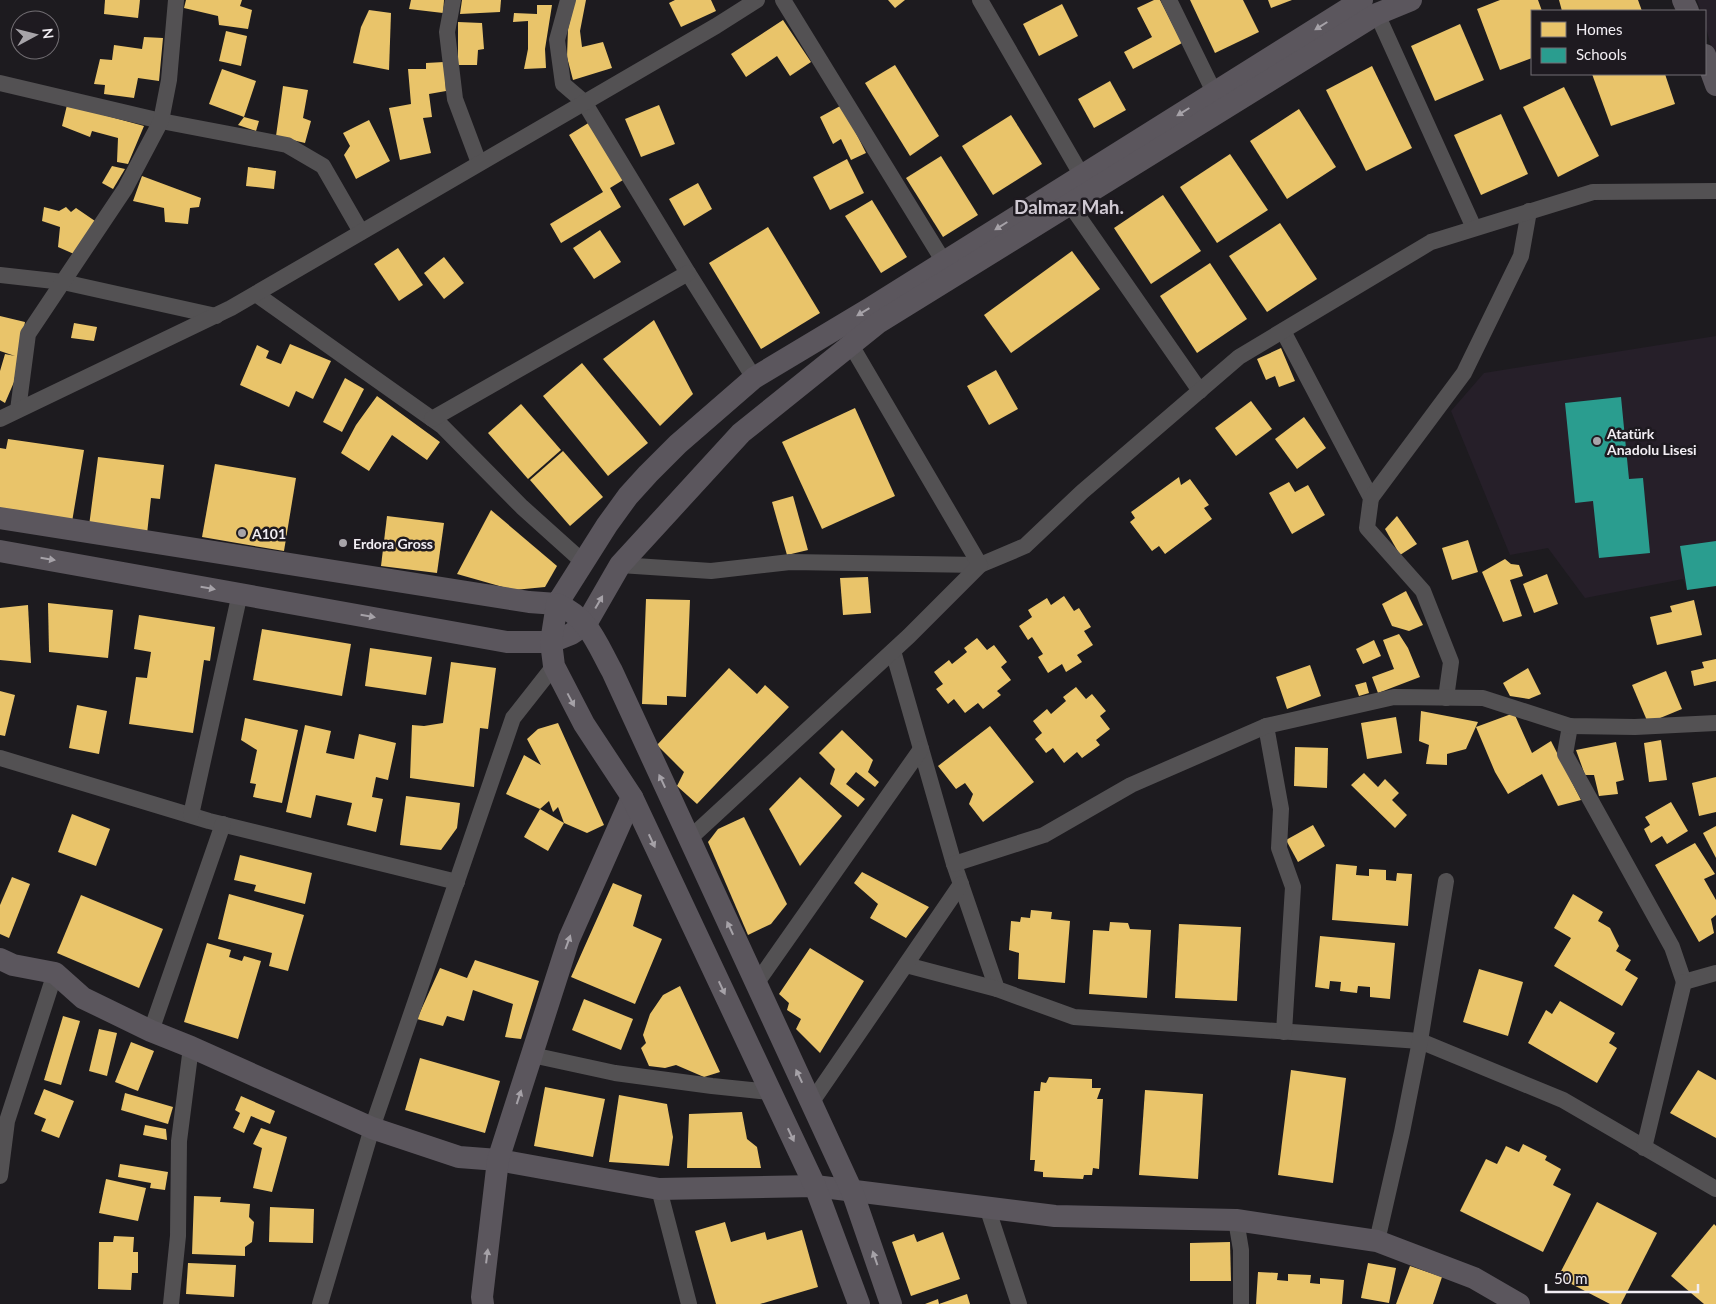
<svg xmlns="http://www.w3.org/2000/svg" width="1716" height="1304" viewBox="0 0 1716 1304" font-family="Lato,sans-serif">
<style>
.built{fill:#261f29}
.homes{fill:#e9c46a}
.schools{fill:#2a9d8f}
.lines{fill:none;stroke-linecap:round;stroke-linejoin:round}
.street{stroke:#535153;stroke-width:16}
.secondary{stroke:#5b565d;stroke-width:22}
.oneway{fill:#a6a2a8}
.poi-dot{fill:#a7a4a9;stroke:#1e1a20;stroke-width:2}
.labels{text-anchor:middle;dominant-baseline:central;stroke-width:5;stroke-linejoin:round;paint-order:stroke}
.poi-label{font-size:14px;font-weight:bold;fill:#f2eef3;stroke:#1e1a20;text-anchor:start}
.district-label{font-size:19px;font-weight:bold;fill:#d0cad3;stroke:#1e1a20}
</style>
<rect width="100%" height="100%" fill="#1d1b1f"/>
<g class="built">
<polygon points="1697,0 1716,0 1716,63 1705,25 1705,11 1701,11"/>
<polygon points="1716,336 1716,586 1687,590 1683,579 1585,598 1548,548 1510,555 1451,411 1484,373"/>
</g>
<g class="homes">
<polygon points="105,0 140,0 138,18 104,14"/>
<polygon points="186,0 242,0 240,6 252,10 248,29 219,25 218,16 184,8"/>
<polygon points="411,0 444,0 443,13 409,9"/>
<polygon points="462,0 501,0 500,12 460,14"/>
<polygon points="575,0 586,0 580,31 582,47 603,42 612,68 573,80 567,57 568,29"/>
<polygon points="675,0 711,0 716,11 681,27 669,3"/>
<polygon points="888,0 905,0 895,8"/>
<polygon points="1154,0 1160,0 1182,43 1133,69 1124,52 1152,37 1137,8"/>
<polygon points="1190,0 1243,0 1259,32 1215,53"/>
<polygon points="1268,0 1292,0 1271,8"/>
<polygon points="1500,0 1538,0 1542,11 1532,11 1532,58 1500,70 1477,9"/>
<polygon points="1559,0 1638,0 1642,11 1562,11"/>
<polygon points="1062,4 1078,36 1039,56 1023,24"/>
<polygon points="537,5 552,5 545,49 546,68 524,69 528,49 528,21 513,22 514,13 537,14"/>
<polygon points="369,10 391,13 389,70 353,63 361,27"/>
<polygon points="783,20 811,62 790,76 777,56 746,77 731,54"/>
<polygon points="458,22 482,23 484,49 478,50 477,65 458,65"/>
<polygon points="1460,24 1484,80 1435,101 1411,46"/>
<polygon points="226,31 247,36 241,66 219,61"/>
<polygon points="144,37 163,38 159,81 138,78 134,98 104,94 105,85 94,84 100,59 112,60 114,45 142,49"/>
<polygon points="444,62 446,91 429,94 432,117 423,118 431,153 400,160 389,108 411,104 408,69 426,69 426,63"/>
<polygon points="895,65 939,136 910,156 865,83"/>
<polygon points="1372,66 1412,148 1366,171 1326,90"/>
<polygon points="222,69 256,81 244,117 209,104"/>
<polygon points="1592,74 1665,74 1675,104 1611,126"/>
<polygon points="1110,81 1126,110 1094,128 1078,99"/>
<polygon points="283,86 308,90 303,118 311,121 305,143 276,136"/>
<polygon points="1564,87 1599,156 1558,177 1523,107"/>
<polygon points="67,105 144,126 128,164 117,162 118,138 92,131 90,137 62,126"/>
<polygon points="659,105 675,144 641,157 625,119"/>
<polygon points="842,105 866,153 851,160 841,139 833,144 820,117"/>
<polygon points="1299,109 1336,167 1287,199 1250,141"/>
<polygon points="1501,114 1528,174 1481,195 1454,135"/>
<polygon points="1011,115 1042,164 993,195 962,146"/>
<polygon points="244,117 259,121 256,131 238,125"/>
<polygon points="369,120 390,161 356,179 344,155 350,146 343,133"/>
<polygon points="590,122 623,180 610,188 621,207 561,243 550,224 603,192 569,135"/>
<polygon points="1230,154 1268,210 1217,243 1180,187"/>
<polygon points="941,156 978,215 943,237 906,178"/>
<polygon points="847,159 864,193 830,210 813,177"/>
<polygon points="112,166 125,169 113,189 102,183"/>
<polygon points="248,167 276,171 274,189 246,186"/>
<polygon points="142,176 201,198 199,207 190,208 188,224 165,222 164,208 133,201"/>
<polygon points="698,183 712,209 684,226 669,199"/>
<polygon points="1163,195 1201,251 1151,284 1114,228"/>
<polygon points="872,200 907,257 881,273 845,216"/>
<polygon points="44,207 59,211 66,207 71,212 76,208 95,221 74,254 58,247 60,227 42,221"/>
<polygon points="1280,223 1317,279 1267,312 1229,256"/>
<polygon points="768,227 820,313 761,349 709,263"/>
<polygon points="600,230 621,262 594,279 573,248"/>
<polygon points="398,248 423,285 399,301 374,264"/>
<polygon points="1072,251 1100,289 1011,353 984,315"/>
<polygon points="444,257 464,283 444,299 424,273"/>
<polygon points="1210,263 1247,319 1197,353 1160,296"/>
<polygon points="0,316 25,322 14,382 5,403 0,400 0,371 5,354 15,356 0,351"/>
<polygon points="654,320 693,394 660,426 603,359"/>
<polygon points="74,323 97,327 94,341 71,338"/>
<polygon points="290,344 331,361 313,399 296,391 289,407 240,385 257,345 269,351 266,358 281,364"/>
<polygon points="1281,348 1295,381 1279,387 1275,376 1266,380 1257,359"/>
<polygon points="582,363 648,443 608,476 543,396"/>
<polygon points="996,370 1018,409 989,425 967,386"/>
<polygon points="345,378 364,389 342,432 323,422"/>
<polygon points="377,396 440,442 427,460 392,435 369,471 341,453 356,425"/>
<polygon points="1251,401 1272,429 1236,456 1215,428"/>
<polygon points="521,404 561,450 528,479 488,433"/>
<polygon points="855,408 895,496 822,529 782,442"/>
<polygon points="1304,417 1326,448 1297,469 1275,439"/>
<polygon points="8,439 84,450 72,522 0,509 0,448 6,449"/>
<polygon points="563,451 603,497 570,526 530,480"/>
<polygon points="98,457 164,465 160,499 151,498 147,534 89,526"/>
<polygon points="215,464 296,478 284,551 202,537"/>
<polygon points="1179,477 1181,485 1190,479 1209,505 1204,508 1212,519 1165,554 1159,546 1152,551 1130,522 1135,518 1131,512"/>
<polygon points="1289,482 1295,492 1308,485 1325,515 1292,534 1269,493"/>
<polygon points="793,496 808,550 787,555 772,502"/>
<polygon points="491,510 557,566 545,587 514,590 457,574"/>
<polygon points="387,516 444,523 437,573 381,566"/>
<polygon points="1397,516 1417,544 1400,555 1385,529"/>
<polygon points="1468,540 1478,572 1452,580 1442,548"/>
<polygon points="1505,559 1511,564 1519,565 1523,576 1510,580 1522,616 1503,622 1482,572"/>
<polygon points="1547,574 1558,604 1534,613 1523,584"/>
<polygon points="868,577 871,613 843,615 840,578"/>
<polygon points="1406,591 1423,625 1409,631 1392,626 1382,604"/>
<polygon points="1064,596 1074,611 1079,608 1091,627 1084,631 1093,645 1077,655 1082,662 1066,672 1062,664 1048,673 1038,657 1043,654 1032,637 1028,640 1019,626 1032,617 1028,610 1047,598 1051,605"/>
<polygon points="646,599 690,600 686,697 667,696 667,705 642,704"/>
<polygon points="1694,600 1702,635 1657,645 1650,617 1672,612 1670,606"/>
<polygon points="48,603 113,610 108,658 49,652"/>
<polygon points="28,605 31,663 0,660 0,608"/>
<polygon points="139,615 215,627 210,661 204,660 193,733 129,724 136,677 147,678 151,652 134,649"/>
<polygon points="262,629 351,644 342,696 253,680"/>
<polygon points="1399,634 1408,648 1420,677 1378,693 1372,677 1394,669 1383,640"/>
<polygon points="977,638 987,650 994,645 1007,662 1001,667 1011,680 997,691 1001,695 983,709 978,703 965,713 954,699 948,704 936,689 943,684 934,672 949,660 952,664 967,652 964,648"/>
<polygon points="1374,640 1381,656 1363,664 1356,649"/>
<polygon points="370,648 432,657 426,695 365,686"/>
<polygon points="1716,659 1716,681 1694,686 1691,671 1704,668 1702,662"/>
<polygon points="451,662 496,668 488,729 480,728 474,787 410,778 412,725 424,726 443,723"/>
<polygon points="1310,665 1321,696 1287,709 1276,677"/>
<polygon points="729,668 757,694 765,685 789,707 697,804 677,786 684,772 657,745"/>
<polygon points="1528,668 1541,694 1529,699 1510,696 1503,683"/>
<polygon points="1666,671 1682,709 1648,723 1632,685"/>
<polygon points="1366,682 1369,693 1359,696 1355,685"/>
<polygon points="1076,687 1086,699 1092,694 1106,711 1100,716 1110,729 1096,740 1100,745 1082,758 1077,752 1064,763 1053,748 1046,753 1035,739 1042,733 1033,721 1047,709 1051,714 1066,701 1063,697"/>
<polygon points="0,691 15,695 5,736 0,735"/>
<polygon points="77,705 107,711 99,754 69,748"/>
<polygon points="1421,711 1478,722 1466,749 1447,754 1447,765 1426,764 1429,745 1419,741"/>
<polygon points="1514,713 1532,753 1551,741 1581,800 1558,806 1542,774 1508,794 1495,772 1476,727"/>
<polygon points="1396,717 1402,753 1367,759 1361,723"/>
<polygon points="245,718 298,730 282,803 253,797 256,784 250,783 257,750 241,740"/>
<polygon points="558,723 604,825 587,833 564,823 558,807 553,812 549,801 540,809 506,794 524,755 541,765 527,739 538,729"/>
<polygon points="305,725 331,731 326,753 354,759 359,734 396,743 388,780 376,777 372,797 383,799 376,832 347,825 352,803 316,795 311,818 286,812"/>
<polygon points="990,726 1034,782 983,822 969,804 973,794 965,783 956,789 938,766"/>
<polygon points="842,730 873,760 868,772 879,782 875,787 856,772 846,784 865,799 858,807 830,784 835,769 819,753"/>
<polygon points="1661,740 1667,780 1649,782 1644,743"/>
<polygon points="1616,742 1624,780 1616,782 1618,794 1599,796 1594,775 1585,775 1576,750"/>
<polygon points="1295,747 1328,748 1327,788 1294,786"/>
<polygon points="1364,773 1378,787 1385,779 1399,793 1392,800 1407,815 1395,828 1351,785"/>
<polygon points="800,777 842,816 800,866 769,809"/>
<polygon points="1716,777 1716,812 1699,816 1692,783"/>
<polygon points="406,796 460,803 457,828 441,850 400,845"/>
<polygon points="1671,802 1688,831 1667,844 1662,836 1651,843 1644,829 1650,825 1645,817"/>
<polygon points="540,809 564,823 548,851 524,837"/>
<polygon points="72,814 110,829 96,866 58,852"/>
<polygon points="744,817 787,904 771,924 748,935 708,842 718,829"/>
<polygon points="1313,825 1325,846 1298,862 1286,840"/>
<polygon points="1716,826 1716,858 1703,833"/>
<polygon points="1695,843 1715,874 1704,879 1716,900 1716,915 1711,919 1714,933 1699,942 1655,865"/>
<polygon points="240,855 312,873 305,904 254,891 256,885 234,880"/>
<polygon points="1336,864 1357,866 1356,875 1369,876 1369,869 1386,870 1386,880 1396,881 1397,873 1412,874 1408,926 1332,920"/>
<polygon points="862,872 929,907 906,938 870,918 878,904 854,883"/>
<polygon points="12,877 30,884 9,938 0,934 0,905"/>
<polygon points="613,883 642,895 633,926 662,939 635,1004 571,977"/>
<polygon points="229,894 304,915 288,971 269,966 272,953 218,939"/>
<polygon points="1573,894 1603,912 1598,921 1610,928 1619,946 1616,951 1631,960 1625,970 1638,978 1622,1006 1554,966 1571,938 1554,928"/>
<polygon points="81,895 163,929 139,988 57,953"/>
<polygon points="1031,910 1052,912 1051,919 1070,921 1065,983 1018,979 1019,953 1009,950 1011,921 1020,922 1021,917 1030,918"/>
<polygon points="1110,922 1128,923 1130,929 1151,930 1147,998 1089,994 1093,930 1109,931"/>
<polygon points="1179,924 1241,927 1237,1001 1175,998"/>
<polygon points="1320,936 1395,943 1390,999 1370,997 1370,987 1358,986 1357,993 1340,991 1341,982 1330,981 1329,989 1315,987"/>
<polygon points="207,943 231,950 229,957 242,961 244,956 261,961 238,1039 184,1022"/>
<polygon points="810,948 864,981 820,1053 796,1029 801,1019 787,1010 789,1003 779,994"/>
<polygon points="475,960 539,981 521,1039 505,1037 513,1004 473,990 464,1021 447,1016 443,1026 417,1019 440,968 467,978"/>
<polygon points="1479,969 1523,982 1508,1036 1463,1022"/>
<polygon points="680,986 720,1072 704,1077 676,1065 665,1068 649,1066 641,1048 646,1043 643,1035 650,1014 663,995"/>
<polygon points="584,999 633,1019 621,1050 572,1030"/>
<polygon points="1560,1001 1615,1033 1609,1043 1617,1048 1597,1083 1528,1043 1546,1010 1552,1014"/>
<polygon points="63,1016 80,1021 61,1085 44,1080"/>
<polygon points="99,1029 117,1033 107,1076 89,1071"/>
<polygon points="131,1042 154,1051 138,1091 115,1082"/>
<polygon points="420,1058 500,1081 485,1133 405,1110"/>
<polygon points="1291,1070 1346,1078 1333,1183 1278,1175"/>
<polygon points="1698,1070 1716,1080 1716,1138 1670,1113"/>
<polygon points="1049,1077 1092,1079 1092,1088 1101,1088 1097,1099 1103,1099 1099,1169 1093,1168 1092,1175 1084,1175 1083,1179 1043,1177 1043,1172 1034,1171 1035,1160 1030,1160 1034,1091 1040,1091 1041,1082 1046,1083"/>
<polygon points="545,1087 605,1099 593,1157 534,1146"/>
<polygon points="44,1089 74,1101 59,1138 41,1131 46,1119 34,1114"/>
<polygon points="1145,1090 1203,1094 1198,1179 1139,1175"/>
<polygon points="125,1093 173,1107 168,1124 121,1110"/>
<polygon points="619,1095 667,1104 673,1137 669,1166 609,1162"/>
<polygon points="241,1096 275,1111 270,1124 251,1116 244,1133 233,1128 240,1113 235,1110"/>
<polygon points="742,1112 747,1139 757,1147 761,1168 687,1168 689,1114"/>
<polygon points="145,1125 166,1129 167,1140 143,1135"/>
<polygon points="261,1128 287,1137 272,1192 253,1188 262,1148 253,1144"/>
<polygon points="1523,1144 1547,1156 1545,1160 1561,1169 1553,1185 1571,1194 1543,1252 1460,1211 1486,1159 1497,1164 1506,1146 1519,1152"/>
<polygon points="120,1164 168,1172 165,1190 150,1188 151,1183 118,1177"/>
<polygon points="106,1179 146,1188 138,1221 99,1213"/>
<polygon points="194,1196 221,1197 220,1202 250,1204 249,1217 254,1222 252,1242 245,1247 245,1256 192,1254"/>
<polygon points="1597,1202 1657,1233 1621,1304 1610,1304 1558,1277"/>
<polygon points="270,1207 314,1209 313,1243 269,1242"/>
<polygon points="725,1222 731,1242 765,1232 767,1240 802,1230 818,1287 760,1304 716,1304 695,1231"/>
<polygon points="1714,1224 1716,1226 1716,1304 1704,1304 1671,1276"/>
<polygon points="943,1232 960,1279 911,1296 892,1242 914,1234 917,1242"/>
<polygon points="114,1236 134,1237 133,1252 138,1252 138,1273 132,1273 131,1290 98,1289 99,1242 113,1242"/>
<polygon points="1230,1242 1231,1281 1190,1281 1190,1243"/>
<polygon points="188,1263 236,1265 234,1297 186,1294"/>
<polygon points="1368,1263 1396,1268 1389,1303 1361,1298"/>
<polygon points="1410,1266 1442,1277 1433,1304 1396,1304"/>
<polygon points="1258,1272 1278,1273 1277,1280 1288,1281 1288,1274 1311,1275 1310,1283 1320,1284 1320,1278 1344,1280 1342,1304 1256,1304"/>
<polygon points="967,1294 970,1304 925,1304 938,1299 939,1304"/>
</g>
<g class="schools">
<polygon points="1621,397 1629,479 1643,478 1650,553 1599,558 1593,501 1575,503 1565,403"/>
<polygon points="1716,541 1716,586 1687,590 1680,546"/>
</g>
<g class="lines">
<g class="street">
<polyline points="453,0 447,32 455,99 479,163"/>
<polyline points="568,0 557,40 563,84 584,102 688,273 754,378"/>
<polyline points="783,0 944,262"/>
<polyline points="980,0 1082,176"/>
<polyline points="1169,0 1214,92"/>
<polyline points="1377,14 1474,228"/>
<polyline points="0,83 161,121 287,145 323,166 361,232"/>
<polyline points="1069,203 1200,391"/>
<polyline points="0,275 63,282 216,316"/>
<polyline points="256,294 442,426 522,507 582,561"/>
<polyline points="1283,331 1371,498 1367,528 1423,591 1451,662 1446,698"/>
<polyline points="18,410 28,334 125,189 161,121 169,80 176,0"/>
<polyline points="0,419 231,308 716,26 757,0"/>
<polyline points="432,419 688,273"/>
<polyline points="1371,498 1464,373 1521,256 1529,211"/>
<polyline points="620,565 711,571 790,562 980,565 1025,546 1082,492 1239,357 1431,242 1593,192 1716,191"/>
<polyline points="893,651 954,864 997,989 1074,1017 1420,1041 1563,1100 1716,1189"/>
<polyline points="1266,726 1281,809 1279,848 1293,887 1284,1032"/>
<polyline points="1570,726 1565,754 1672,947 1684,982 1716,973"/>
<polyline points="0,758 209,821 457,882"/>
<polyline points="191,815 240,593"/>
<polyline points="689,839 909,636 980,565 851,345"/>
<polyline points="954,864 1044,835 1131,785 1266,726 1394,697 1483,698 1570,726 1635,727 1716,723"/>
<polyline points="906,965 997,989"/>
<polyline points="756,984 921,749"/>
<polyline points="151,1031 223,824"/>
<polyline points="532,1055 615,1073 712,1086 770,1092"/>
<polyline points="811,1103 961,884"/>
<polyline points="1644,1148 1684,982"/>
<polyline points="0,1176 7,1121 55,973"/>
<polyline points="659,1189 689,1304"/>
<polyline points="987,1207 1019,1304"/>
<polyline points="1236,1220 1241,1250 1241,1304"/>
<polyline points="1377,1241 1402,1132 1420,1041 1446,881"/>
<polyline points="171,1304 178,1236 179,1141 191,1047"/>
<polyline points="320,1304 372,1128 513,718 554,666"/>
</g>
<g class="secondary">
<polyline points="1683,0 1688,11"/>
<polyline points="1705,55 1716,85"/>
<polyline points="0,518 529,602 557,604 607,525 628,496 648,474 678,444 754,378 869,309 1362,0"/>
<polyline points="0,551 507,642 551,642 571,634 586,624 620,565 741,433 878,323 1377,14 1411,0"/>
<polyline points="0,959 13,965 55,973 83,998 151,1031 191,1047 372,1128 459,1157 498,1160 659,1189 815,1186 1055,1216 1236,1220 1377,1241 1474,1278 1519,1304"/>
<polyline points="483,1304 482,1297 498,1160 569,939 632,797"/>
<path d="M859 1304 815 1186 632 797 584 724 554 666 551 642 557 604C589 618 596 642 612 671L852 1191 891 1304"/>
</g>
</g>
<defs><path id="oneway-solid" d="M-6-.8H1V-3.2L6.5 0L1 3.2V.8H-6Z" transform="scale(1.25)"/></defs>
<g class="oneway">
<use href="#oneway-solid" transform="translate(1321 26) rotate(148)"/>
<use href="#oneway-solid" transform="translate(1183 112) rotate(148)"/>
<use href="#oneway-solid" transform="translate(1001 226) rotate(148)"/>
<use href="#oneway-solid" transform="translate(863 312) rotate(149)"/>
<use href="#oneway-solid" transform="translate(48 559) rotate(9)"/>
<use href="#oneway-solid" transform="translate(208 588) rotate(10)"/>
<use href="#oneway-solid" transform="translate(599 602) rotate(-60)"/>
<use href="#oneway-solid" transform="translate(368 616) rotate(10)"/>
<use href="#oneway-solid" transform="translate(571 700) rotate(62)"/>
<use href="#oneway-solid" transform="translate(662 781) rotate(-115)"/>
<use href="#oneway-solid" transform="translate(652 841) rotate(65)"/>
<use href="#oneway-solid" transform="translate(730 928) rotate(-115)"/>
<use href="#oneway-solid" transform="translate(568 942) rotate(-70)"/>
<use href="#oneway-solid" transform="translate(722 988) rotate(65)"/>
<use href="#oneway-solid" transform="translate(799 1076) rotate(-115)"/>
<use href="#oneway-solid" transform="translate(519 1097) rotate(-72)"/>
<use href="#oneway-solid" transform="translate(791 1135) rotate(65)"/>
<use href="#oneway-solid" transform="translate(487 1256) rotate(-83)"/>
<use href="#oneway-solid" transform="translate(875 1258) rotate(-109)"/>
</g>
<g class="poi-dot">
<circle cx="1597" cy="441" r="5"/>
<circle cx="242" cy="533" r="5"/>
<circle cx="343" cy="543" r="5"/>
</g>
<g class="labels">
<g class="poi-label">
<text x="1607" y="433">Atatürk<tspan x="1607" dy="16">Anadolu Lisesi</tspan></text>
<text x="252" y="533">A101</text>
<text x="353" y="543">Erdora Gross</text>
</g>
<g class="district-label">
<text x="1069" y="206">Dalmaz Mah.</text>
</g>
</g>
<rect x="1531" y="10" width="175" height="65" fill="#1e1a20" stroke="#736f74"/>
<rect x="1541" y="22" width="25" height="15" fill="#e9c46a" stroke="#736f74"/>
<text x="1576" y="35" font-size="15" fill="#f2eef3">Homes</text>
<rect x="1541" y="48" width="25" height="15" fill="#2a9d8f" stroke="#736f74"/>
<text x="1576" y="60" font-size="15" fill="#f2eef3">Schools</text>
<g transform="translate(35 35) rotate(83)"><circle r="24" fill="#1e1a20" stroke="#736f74"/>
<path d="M0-4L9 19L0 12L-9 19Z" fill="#a7a4a9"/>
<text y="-8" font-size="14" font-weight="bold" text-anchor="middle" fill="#f2eef3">N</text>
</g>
<path d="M1546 1284v8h152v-8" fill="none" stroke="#f2eef3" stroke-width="2.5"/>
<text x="1554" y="1284" font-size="15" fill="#f2eef3" stroke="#1e1a20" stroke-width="4" paint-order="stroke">50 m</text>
</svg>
